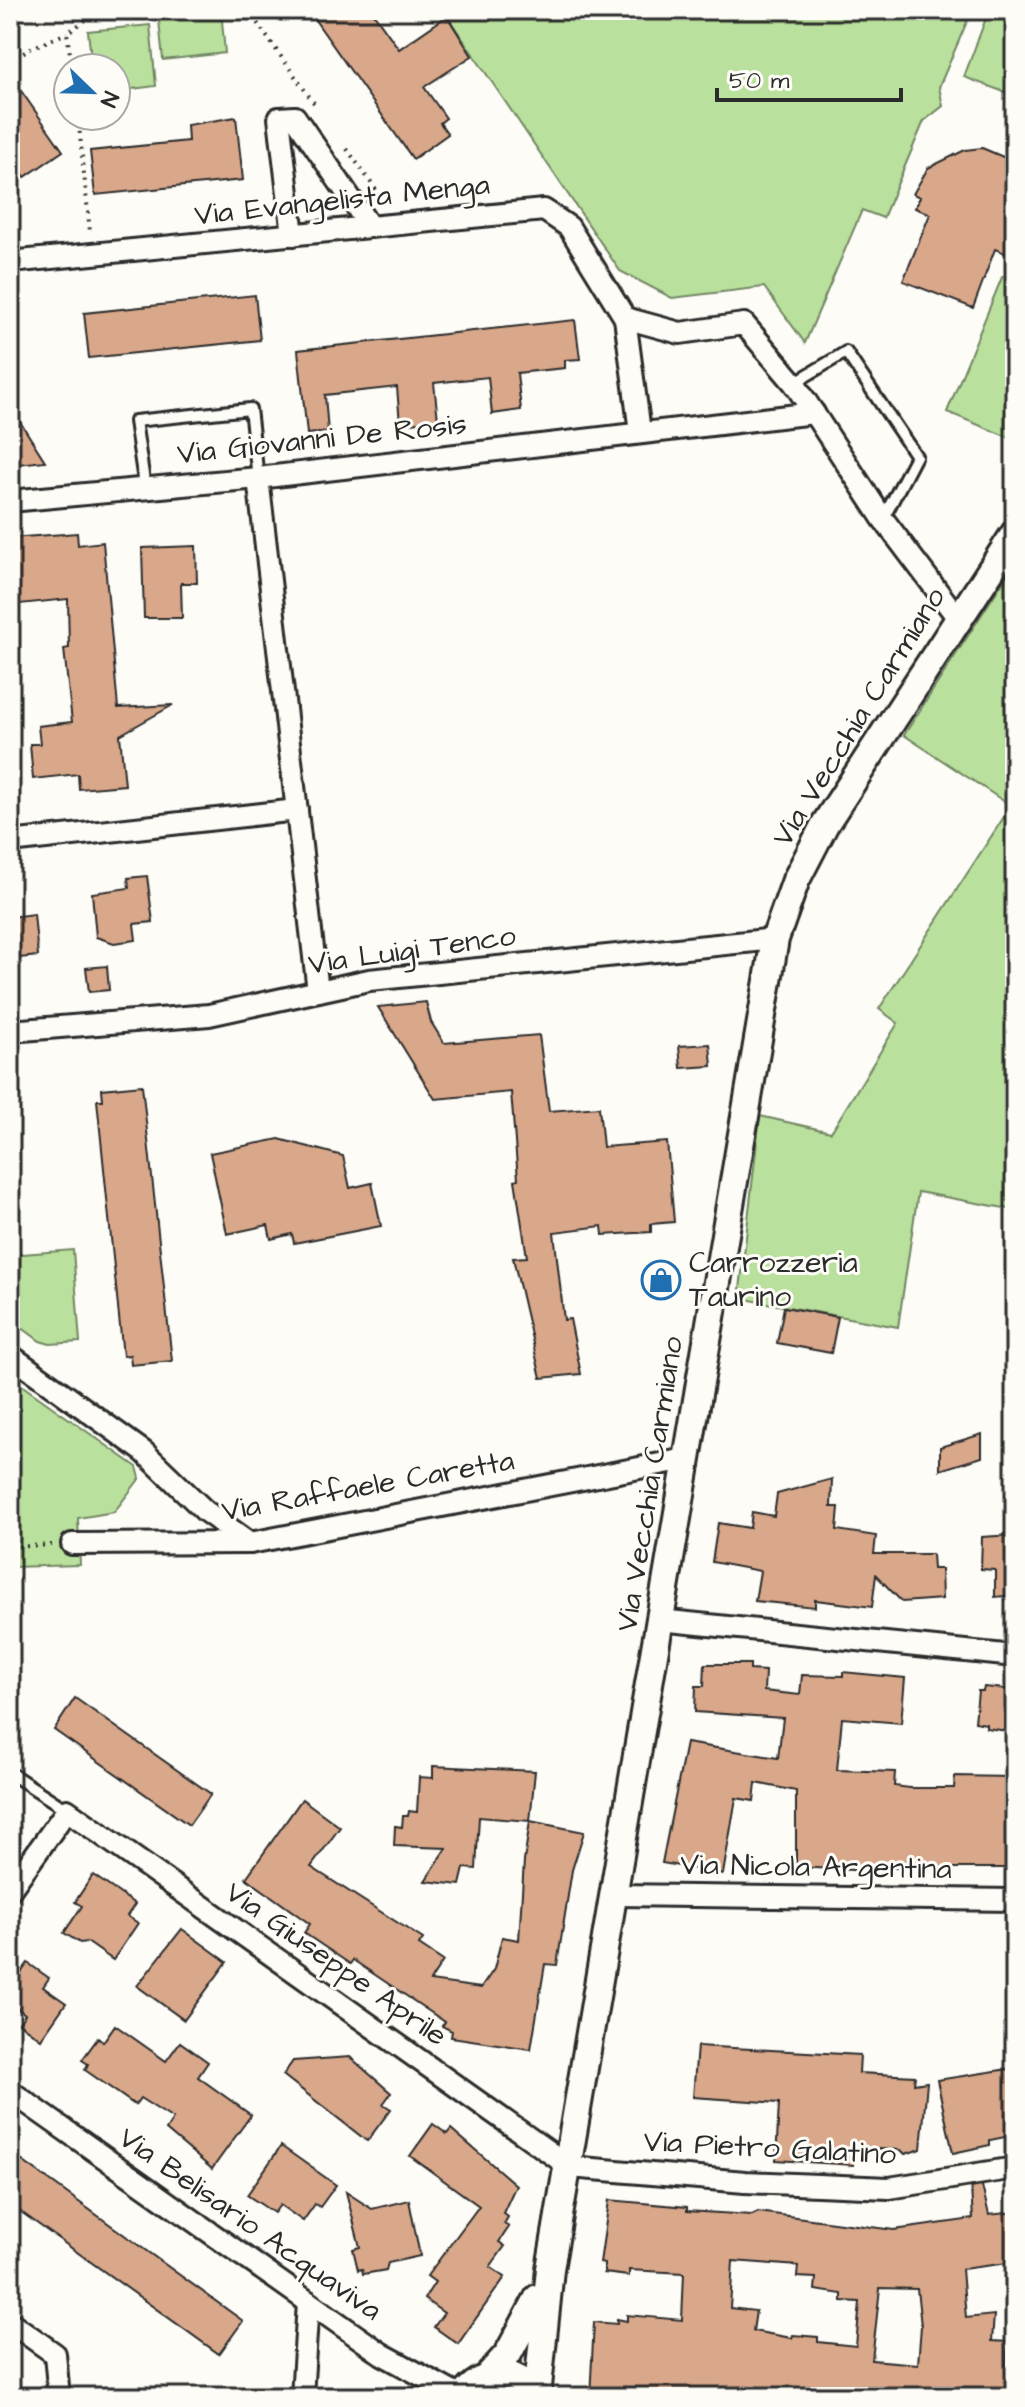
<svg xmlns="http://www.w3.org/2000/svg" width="1025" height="2407" viewBox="0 0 1025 2407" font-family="'Architects Daughter',sans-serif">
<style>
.green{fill:#b9e09c;stroke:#728664;stroke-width:2}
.building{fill:#d9a88b;stroke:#2b2b2b;stroke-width:2;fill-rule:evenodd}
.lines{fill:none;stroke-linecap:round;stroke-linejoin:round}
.service-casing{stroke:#2b2b2b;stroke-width:16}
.minor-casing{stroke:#2b2b2b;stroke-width:26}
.tertiary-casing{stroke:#2b2b2b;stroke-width:32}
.path{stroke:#2b2b2b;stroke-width:4;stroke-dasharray:2 6;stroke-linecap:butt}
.service{stroke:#fdfcf7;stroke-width:10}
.minor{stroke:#fdfcf7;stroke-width:20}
.tertiary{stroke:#fdfcf7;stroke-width:26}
.labels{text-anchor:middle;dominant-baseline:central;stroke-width:6;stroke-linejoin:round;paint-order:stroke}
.street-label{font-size:30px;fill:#2b2b2b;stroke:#fdfcf7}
.poi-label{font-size:30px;fill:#2b2b2b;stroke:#fdfcf7;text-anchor:start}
</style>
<rect width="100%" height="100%" fill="#fdfcf7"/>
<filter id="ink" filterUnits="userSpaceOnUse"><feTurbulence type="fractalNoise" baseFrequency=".0125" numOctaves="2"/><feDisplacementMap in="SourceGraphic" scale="16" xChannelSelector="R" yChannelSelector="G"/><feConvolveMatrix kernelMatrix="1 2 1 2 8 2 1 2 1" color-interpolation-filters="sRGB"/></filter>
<g filter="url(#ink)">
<g class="green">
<polygon points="158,10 221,10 225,53 163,60"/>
<polygon points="443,10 972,10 939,87 943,106 924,121 883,218 862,210 805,343 764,287 672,298 620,271"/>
<polygon points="989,10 1015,10 1015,96 964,77"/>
<polygon points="150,25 156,86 116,91 116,68 92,68 88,31"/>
<polygon points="1015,273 1015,440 947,412 1002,277"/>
<polygon points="1015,563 1015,1210 918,1192 898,1327 739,1298 760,1116 831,1132 898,1023 879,1009 1011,806 904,735"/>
<polygon points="73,1250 80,1342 50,1344 40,1341 10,1319 10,1255"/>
<polygon points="10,1377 137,1467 140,1478 114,1512 78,1518 80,1565 10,1567"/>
</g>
<g class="building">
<polygon points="308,10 371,10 399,49 447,16 472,56 424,87 446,118 440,123 448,134 413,159"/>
<polygon points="10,75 63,151 25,177 10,156"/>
<polygon points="236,117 243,180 95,195 90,151 188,141 187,125"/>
<polygon points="982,148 1015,162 1015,257 995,249 973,308 903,281 930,214 915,208 920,197 913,194 928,168 965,150"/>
<polygon points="255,295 260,340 89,358 84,313"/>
<polygon points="575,320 580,359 565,360 565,368 517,373 521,410 492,414 488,377 434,383 438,420 400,424 397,387 325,395 328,432 307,434 298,350"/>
<polygon points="10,406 45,461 10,465"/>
<polygon points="77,533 78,545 103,542 118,708 173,705 120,735 125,785 79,789 78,774 33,779 30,744 40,744 38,726 72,722 64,649 69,648 68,599 10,605 10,538"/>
<polygon points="196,546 197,583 181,583 182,618 144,618 142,548"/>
<polygon points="147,876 153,922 134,924 136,940 114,943 96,937 92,893 129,888 128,878"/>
<polygon points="34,914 38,956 10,959 10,917"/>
<polygon points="107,966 109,990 89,992 86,968"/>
<polygon points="426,1002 431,1022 444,1043 539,1035 549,1111 599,1107 603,1147 667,1142 674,1222 651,1224 651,1232 603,1235 602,1226 554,1232 564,1320 570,1319 581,1374 541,1378 513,1258 527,1257 515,1180 518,1179 511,1092 435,1099 378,1007"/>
<polygon points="710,1044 712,1066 681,1068 679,1046"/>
<polygon points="142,1085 172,1361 131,1365 130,1355 123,1356 97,1100 103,1100 102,1089"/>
<polygon points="279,1139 343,1156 350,1188 372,1183 381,1226 294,1243 292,1234 271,1239 268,1225 227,1234 210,1153"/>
<polygon points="784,1307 838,1317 831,1353 777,1343"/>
<polygon points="982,1434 982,1457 940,1470 940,1447"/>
<polygon points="832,1479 831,1507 839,1507 837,1530 876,1536 874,1554 932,1554 933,1569 941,1569 942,1599 902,1602 876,1575 872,1607 815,1600 815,1607 755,1601 760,1571 712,1562 718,1523 750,1528 752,1512 774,1516 777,1494"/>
<polygon points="1012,1535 1015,1595 995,1597 995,1570 981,1569 982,1537"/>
<polygon points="705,1664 750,1664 750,1670 765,1671 764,1691 800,1695 802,1675 843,1676 843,1672 905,1678 901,1723 842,1718 837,1770 895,1772 894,1786 910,1788 954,1788 955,1776 1011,1777 1010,1796 1015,1796 1015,1868 890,1868 890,1872 796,1867 796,1791 756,1783 754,1801 736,1798 723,1874 662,1863 686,1743 778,1758 783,1718 695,1712 696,1686 704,1686"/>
<polygon points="984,1687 1015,1690 1015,1732 986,1728 986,1724 975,1722 978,1691 983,1691"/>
<polygon points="75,1698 211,1794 189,1825 54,1730"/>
<polygon points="433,1766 535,1771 530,1821 479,1817 476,1869 464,1868 460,1885 425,1881 447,1848 394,1846 395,1826 402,1827 403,1816 408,1816 409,1811 417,1812 419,1777 433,1778"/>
<polygon points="302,1799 340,1827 311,1867 423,1939 419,1945 443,1961 430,1981 481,1988 494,1969 502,1937 519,1940 524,1861 530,1821 584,1832 572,1870 557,1965 545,1964 531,2049 451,2037 452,2031 442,2026 445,2022 353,1960 350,1964 304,1933 310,1924 246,1878"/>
<polygon points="93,1875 135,1904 127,1916 138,1923 113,1960 87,1942 80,1943 64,1933 82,1906 75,1902"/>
<polygon points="182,1929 227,1962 184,2020 137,1986"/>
<polygon points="28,1963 49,1978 43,1987 66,2003 41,2039 19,2023 25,2014 10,2003 10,1988"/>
<polygon points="115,2025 166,2061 180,2042 208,2062 198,2077 251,2115 212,2169 166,2130 173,2119 140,2098 135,2105 85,2070 88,2064 82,2060 98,2038 103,2042"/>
<polygon points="697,2046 860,2055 859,2073 915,2076 914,2084 927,2082 921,2149 905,2154 901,2150 854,2148 853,2165 776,2160 779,2103 693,2097"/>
<polygon points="350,2057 391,2093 383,2104 391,2109 367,2141 283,2075 293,2061"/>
<polygon points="1015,2068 1015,2135 990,2140 990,2145 953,2153 937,2080"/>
<polygon points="433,2124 447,2134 451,2129 516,2185 503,2213 508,2217 504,2224 509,2227 499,2242 505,2246 490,2267 505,2277 458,2344 434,2327 444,2313 424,2299 435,2282 427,2276 479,2206 410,2156"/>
<polygon points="281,2146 336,2185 320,2207 315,2204 303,2221 280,2205 274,2213 247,2195"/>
<polygon points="10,2152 243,2321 219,2354 10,2204"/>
<path d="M982 2186 989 2215 1015 2212V2262L962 2269 966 2318 994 2315 992 2341 1008 2342 1006 2365 1015 2366V2397H590L594 2322 617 2324V2319L627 2321V2315L682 2320 684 2273 629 2270V2276L604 2273V2264L600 2263 609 2200 687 2207V2211L752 2215 758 2212 894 2230 973 2219 971 2188ZM733 2261 798 2266 797 2277 816 2278 815 2290 842 2294V2301L860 2302 856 2346 818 2342V2337L793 2335 792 2338 753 2331 756 2311 730 2308ZM880 2288 917 2289 921 2326 918 2364 872 2360Z"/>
<polygon points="346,2192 372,2209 409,2200 420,2256 388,2263 386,2270 363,2274 362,2269 358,2270 353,2249 360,2247"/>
</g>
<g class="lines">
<defs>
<g id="service">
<polyline points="794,383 846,352 916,456 883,519"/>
<polyline points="145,488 135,421 250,409 258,478"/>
<polyline points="10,1773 67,1810"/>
</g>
<g id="minor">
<polyline points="293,235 279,118 295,117 370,227"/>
<polyline points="10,262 544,210 569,227 625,318 640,432"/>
<polyline points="625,318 680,333 744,324 794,383 883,519 957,617"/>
<polyline points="258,478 318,991"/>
<polyline points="10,501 258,478 814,413"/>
<polyline points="10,842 297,810"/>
<polyline points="10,1031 209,1015 369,980 775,939"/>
<polyline points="10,1355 144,1452 205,1511 250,1543"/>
<polyline points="72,1544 250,1543 686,1459"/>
<polyline points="659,1620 1015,1656"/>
<polyline points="10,1890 67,1810 570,2167 745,2182 889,2188 1015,2168"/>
<polyline points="616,1895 1015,1900"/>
<polyline points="10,2091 382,2354 461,2397"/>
<polyline points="10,2322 55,2354 59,2397"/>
<polyline points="302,2397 308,2302"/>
</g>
<g id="tertiary">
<polyline points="490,2374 508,2354 538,2298"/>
<path d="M463 2397C481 2371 518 2364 534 2397"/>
<polyline points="537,2397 550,2269 775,939 796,880 825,824 1015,533"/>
</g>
</defs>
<use href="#service" class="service-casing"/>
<use href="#minor" class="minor-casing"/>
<use href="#tertiary" class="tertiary-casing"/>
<g class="path">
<polyline points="248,10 314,103"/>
<polyline points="10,62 31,48 67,33"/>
<polyline points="72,68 67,33 100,10"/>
<polyline points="78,116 90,232"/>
<polyline points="347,149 379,194"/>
<polyline points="10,1547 52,1545"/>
</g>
<use href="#service" class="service"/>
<use href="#minor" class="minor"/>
<use href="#tertiary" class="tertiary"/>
</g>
</g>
<defs>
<symbol id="shop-ring" viewBox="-11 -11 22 22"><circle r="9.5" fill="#fdfcf7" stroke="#1f6fb2" stroke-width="1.5"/><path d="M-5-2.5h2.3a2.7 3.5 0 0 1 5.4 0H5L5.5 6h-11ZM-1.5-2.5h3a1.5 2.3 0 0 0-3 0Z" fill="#1f6fb2"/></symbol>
</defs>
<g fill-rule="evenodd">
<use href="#shop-ring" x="639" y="1258" width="44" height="44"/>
</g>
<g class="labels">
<g class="street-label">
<text transform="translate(342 200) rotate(-6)">Via Evangelista Menga</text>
<text transform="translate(322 439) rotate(-6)">Via Giovanni De Rosis</text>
<text transform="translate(859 717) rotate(-58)">Via Vecchia Carmiano</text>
<text transform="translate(412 950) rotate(-8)">Via Luigi Tenco</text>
<text transform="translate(650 1484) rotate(-81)">Via Vecchia Carmiano</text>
<text transform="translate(368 1486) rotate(-10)">Via Raffaele Caretta</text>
<text transform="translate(816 1867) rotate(1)">Via Nicola Argentina</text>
<text transform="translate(336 1964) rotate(35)">Via Giuseppe Aprile</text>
<text transform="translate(770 2148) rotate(3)">Via Pietro Galatino</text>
<text transform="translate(250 2224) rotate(35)">Via Belisario Acquaviva</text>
</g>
<g class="poi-label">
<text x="689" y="1263">Carrozzeria<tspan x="689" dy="34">Taurino</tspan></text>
</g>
</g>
<rect width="1025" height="2407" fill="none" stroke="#fdfcf7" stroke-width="40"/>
<rect x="20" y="20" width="985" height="2367" fill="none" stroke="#2b2b2b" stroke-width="3" filter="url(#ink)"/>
<g transform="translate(92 92) rotate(113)"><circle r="38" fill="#fdfcf7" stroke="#a9a8a5" stroke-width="2"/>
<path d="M0-6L14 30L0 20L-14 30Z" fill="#1f6fb2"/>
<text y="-12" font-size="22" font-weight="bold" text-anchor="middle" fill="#2b2b2b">N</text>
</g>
<path d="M717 88v12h184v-12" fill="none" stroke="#2b2b2b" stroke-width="4"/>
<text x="729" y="88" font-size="24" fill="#2b2b2b" stroke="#fdfcf7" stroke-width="6" paint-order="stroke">50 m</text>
</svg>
